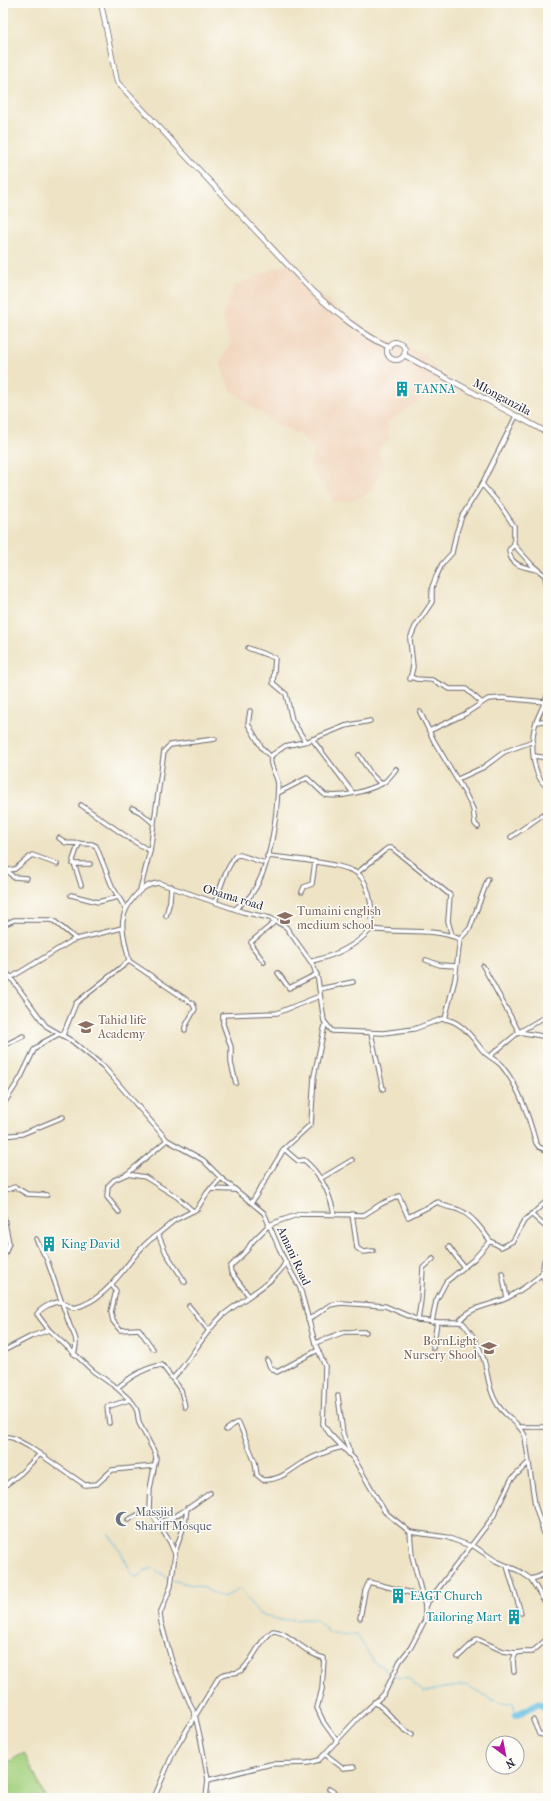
<svg xmlns="http://www.w3.org/2000/svg" width="551" height="1801" viewBox="0 0 551 1801" font-family="'IM FELL French Canon',serif">
<style>
.built{fill:#f1d5bd}
.green{fill:#a3d07d;stroke:#62795c}
.lines{fill:none;stroke-linecap:round;stroke-linejoin:round}
.stream{stroke:#65bee2;stroke-width:1}
.river{stroke:#65bee2;stroke-width:7}
.minor-casing{stroke:#69666b;stroke-width:5.5}
.tertiary-casing{stroke:#69666b;stroke-width:6}
.minor{stroke:#fff;stroke-width:3.5}
.tertiary{stroke:#fff;stroke-width:4.5}
.labels{text-anchor:middle;dominant-baseline:central;stroke-width:3;stroke-linejoin:round;paint-order:stroke}
.culture-label{font-size:12px;fill:#0d838f;stroke:#fdfcf7;text-anchor:start}
.street-label{font-size:12px;fill:#22223b;stroke:#fdfcf7}
.education-label{font-size:12px;fill:#785e54;stroke:#fdfcf7;text-anchor:start}
.worship-label{font-size:12px;fill:#5b616d;stroke:#fdfcf7;text-anchor:start}
</style>
<rect width="100%" height="100%" fill="#fdfcf7"/>
<filter id="ink" filterUnits="userSpaceOnUse"><feTurbulence type="fractalNoise" baseFrequency=".025" numOctaves="2"/><feDisplacementMap in="SourceGraphic" scale="8" xChannelSelector="R" yChannelSelector="G"/><feConvolveMatrix kernelMatrix="1 2 1 2 8 2 1 2 1" color-interpolation-filters="sRGB"/></filter>
<filter id="wash" filterUnits="userSpaceOnUse"><feTurbulence type="fractalNoise" baseFrequency=".012" numOctaves="4" result="noise"/><feDisplacementMap in="SourceGraphic" scale="16" xChannelSelector="R" yChannelSelector="G"/><feGaussianBlur stdDeviation="0.9" result="paint"/><feColorMatrix in="noise" values="0 0 0 0 0 0 0 0 0 0 0 0 0 0 0 0 0 1.4 0 .05"/><feComposite in="paint" operator="in"/></filter>
<g filter="url(#wash)">
<rect width="100%" height="100%" fill="#eee3c5"/>
<polygon class="built" points="295,260 302,284 329,301 371,337 395,342 424,354 434,366 439,383 418,402 387,422 389,440 377,449 383,465 372,490 361,497 349,501 334,501 310,466 314,451 299,434 278,426 247,403 230,389 220,363 231,342 222,318 234,286"/>
<polygon class="green" points="24,1753 46,1798 3,1798 3,1765"/>
<g class="lines">
<g class="stream">
<polyline points="108,1533 121,1552 133,1576 138,1577 144,1571 152,1568 170,1579"/>
<polyline points="172,1580 204,1588 223,1598 240,1589 258,1613 280,1620 315,1619 331,1634 357,1635 374,1662 383,1667 389,1676 391,1677"/>
<polyline points="394,1677 408,1678 424,1692 444,1688 467,1685 486,1697 505,1704 513,1703 516,1715"/>
</g>
<polyline class="river" points="516,1715 539,1703 548,1710"/>
</g>
</g>
<g filter="url(#ink)">
<g class="lines">
<defs>
<g id="minor">
<polyline points="482,484 516,416"/>
<path d="M514 545 509 550C510 566 524 567 537 570"/>
<polyline points="545,576 548,595"/>
<polyline points="248,648 275,658 273,683 286,694 292,720 305,741"/>
<polyline points="411,677 416,679 432,680 450,689 466,689 481,702"/>
<polyline points="410,679 413,667 410,639 415,627 432,602 432,587 436,577 442,564 452,553 456,534 462,516 482,484 500,505 514,526 514,545 532,565 548,578"/>
<path d="M548 693C545 703 540 712 536 722 530 741 531 775 548 788"/>
<polyline points="250,711 248,724 262,748 271,757"/>
<polyline points="420,712 434,741 465,793 473,809 475,824 478,827"/>
<polyline points="537,722 548,720"/>
<polyline points="429,731 465,714 488,699 503,698 545,702"/>
<polyline points="312,739 353,793"/>
<polyline points="359,755 371,774 381,784"/>
<polyline points="534,756 548,758"/>
<polyline points="458,779 484,767 504,752 533,741"/>
<path d="M278 793 307 778 325 795C343 798 367 791 383 783 388 780 392 774 396 769"/>
<polyline points="81,805 130,839 150,851"/>
<polyline points="132,808 140,812 153,823"/>
<polyline points="511,837 548,811"/>
<polyline points="59,838 66,843 92,844 96,846 112,886 125,908"/>
<polyline points="79,843 73,860 81,885"/>
<path d="M267 856C286 858 345 863 358 874 370 883 374 915 371 929 355 947 334 956 312 961"/>
<polyline points="73,864 90,864"/>
<polyline points="3,871 15,869 32,855 57,864"/>
<polyline points="8,871 13,877 27,878"/>
<polyline points="357,873 384,851 388,848 392,848 450,895 448,921 452,936"/>
<polyline points="140,890 150,851 164,751 170,745 215,739"/>
<polyline points="302,892 304,887 312,884 315,862"/>
<polyline points="71,895 98,902 118,897"/>
<polyline points="215,902 226,872 235,856 240,855 265,863"/>
<path d="M235 909C241 904 249 899 253 892 271 865 277 816 278 784 277 774 267 764 272 755L285 746 308 741 345 726 370 721"/>
<polyline points="166,916 170,901 171,886"/>
<polyline points="3,925 14,920 50,920 54,921 76,939"/>
<path d="M371 929C400 934 433 927 460 939"/>
<polyline points="426,960 440,965 456,966"/>
<polyline points="129,961 193,1004 195,1009 185,1027 185,1030"/>
<polyline points="264,962 252,946 251,942 276,921"/>
<polyline points="483,966 519,1032 548,1037"/>
<polyline points="3,967 46,1026 72,1041 103,1066 167,1140 203,1160 221,1178 264,1213 282,1255 300,1288 315,1343 325,1366 323,1424 329,1433 354,1459 385,1512 410,1532 412,1556 425,1606 425,1620 411,1647 400,1661 384,1694 359,1717 319,1760 308,1763 271,1764 208,1780"/>
<polyline points="278,973 289,988 317,974"/>
<polyline points="12,977 73,940 122,928"/>
<polyline points="319,989 353,982"/>
<polyline points="445,1019 455,979 460,939 470,928 488,879"/>
<polyline points="371,1033 383,1089"/>
<path d="M63 1035 76 1003 129 961C124 934 115 919 135 896 142 888 148 884 159 883L243 912 270 918 286 927 313 965 318 980 324 1021 332 1031 383 1033 414 1029 442 1019C461 1019 473 1039 484 1052 489 1057 496 1060 501 1065 520 1088 528 1115 536 1143L539 1147 548 1151"/>
<polyline points="3,1046 23,1036"/>
<polyline points="490,1056 519,1032 548,1015"/>
<polyline points="236,1083 231,1063 231,1047 223,1024 223,1015 277,1013 320,996"/>
<polyline points="3,1105 21,1077 34,1050 42,1043 59,1034"/>
<polyline points="3,1136 22,1134 63,1117"/>
<path d="M284 1149 298 1161 304 1160C321 1174 330 1194 334 1214"/>
<polyline points="127,1174 145,1177 177,1197 193,1211"/>
<polyline points="320,1179 352,1160"/>
<polyline points="210,1189 235,1190"/>
<polyline points="3,1191 15,1187 27,1194 47,1195"/>
<polyline points="252,1202 284,1149 311,1124 314,1076 325,1025"/>
<polyline points="119,1212 107,1197 108,1186 114,1180 127,1174 167,1140"/>
<polyline points="3,1213 9,1243 3,1259"/>
<polyline points="352,1214 357,1248 363,1252 373,1251"/>
<polyline points="531,1214 548,1229"/>
<path d="M36 1239 47 1260 70 1326C76 1337 78 1342 74 1354"/>
<polyline points="449,1247 463,1266"/>
<polyline points="502,1273 507,1298"/>
<polyline points="541,1274 548,1284"/>
<polyline points="185,1282 166,1253 158,1234 175,1220 197,1209 207,1193 221,1178"/>
<polyline points="112,1285 116,1291 111,1312 113,1321 120,1330 139,1329 153,1349"/>
<path d="M249 1296 231 1272 230 1267 247 1250 252 1242 269 1225 282 1220 300 1214 364 1215 381 1204 399 1196 408 1217 438 1202C447 1209 450 1206 459 1210 472 1215 483 1231 491 1242"/>
<polyline points="189,1306 209,1331"/>
<path d="M308 1320 330 1305 341 1303 385 1306 418 1320 437 1322H459L463 1323C472 1333 482 1351 485 1364 488 1377 489 1390 496 1402 503 1416 519 1421 525 1436L535 1505 548 1546"/>
<polyline points="418,1320 421,1300 423,1268 433,1259"/>
<polyline points="432,1322 436,1301 446,1282 474,1259 489,1242 492,1242 501,1247 513,1241 524,1221 548,1200"/>
<path d="M459 1322C470 1305 493 1306 509 1297 516 1293 538 1279 542 1273 545 1266 541 1261 548 1256"/>
<path d="M49 1330 37 1314C41 1308 54 1301 61 1302 66 1303 70 1306 74 1308 115 1298 126 1255 158 1234"/>
<polyline points="315,1343 344,1332 366,1332"/>
<polyline points="433,1348 437,1322"/>
<polyline points="3,1351 32,1336 49,1330 93,1371 117,1388 133,1403 137,1411 139,1423 155,1453 156,1458 150,1489 149,1509 170,1542 175,1554 171,1586 160,1614 161,1622 172,1662 195,1715 201,1741 208,1780 206,1798"/>
<polyline points="267,1360 270,1367 277,1372 318,1350"/>
<path d="M173 1378C191 1360 202 1335 221 1317 234 1304 281 1279 285 1262"/>
<path d="M117 1388C129 1378 146 1367 162 1365L181 1390 185 1407"/>
<polyline points="338,1396 343,1434 350,1452"/>
<polyline points="109,1423 107,1407 129,1400"/>
<polyline points="521,1427 548,1427"/>
<path d="M226 1430 236 1423H239L255 1462 257 1475 263 1480C279 1481 289 1471 302 1463 315 1456 328 1450 343 1447"/>
<polyline points="3,1436 13,1438 28,1446 85,1485 97,1484 112,1470 154,1466"/>
<polyline points="3,1487 21,1473 40,1454"/>
<polyline points="128,1520 149,1509"/>
<path d="M157 1522C177 1519 193 1504 210 1493"/>
<polyline points="410,1532 446,1537 471,1546"/>
<polyline points="472,1545 496,1561 519,1571 531,1579 548,1607"/>
<polyline points="175,1552 185,1523 187,1508"/>
<polyline points="507,1566 521,1613"/>
<polyline points="531,1579 538,1577 548,1572"/>
<polyline points="425,1606 493,1517 511,1480 528,1463"/>
<polyline points="360,1618 365,1591 369,1582 408,1592 424,1600"/>
<polyline points="458,1657 477,1639 503,1651 516,1653"/>
<polyline points="514,1672 513,1660 516,1653 522,1652 532,1652 548,1638"/>
<path d="M374 1702C390 1711 397 1728 412 1734"/>
<polyline points="533,1720 539,1734 548,1736"/>
<polyline points="325,1754 343,1768 354,1767"/>
<polyline points="329,1789 343,1798"/>
<path d="M154 1798 174 1751 219 1677C226 1670 235 1676 242 1670 254 1659 259 1640 273 1631 290 1632 304 1654 324 1658L322 1689 317 1708 324 1723 337 1741"/>
</g>
<g id="tertiary">
<path d="M101 3 117 82 312 291C336 313 360 333 389 347"/>
<circle cx="396" cy="351" r="9"/>
<polyline points="404,355 548,433"/>
</g>
</defs>
<use href="#minor" class="minor-casing"/>
<use href="#tertiary" class="tertiary-casing"/>
<use href="#minor" class="minor"/>
<use href="#tertiary" class="tertiary"/>
</g>
</g>
<defs>
<symbol id="building-bare" viewBox="-9 -9 18 18"><path d="M-4-6H4V6H1V3H-1V6H-4ZM-2.5-4.3h1.7v1.8h-1.7ZM.8-4.3h1.7v1.8H.8ZM-2.5-1h1.7V.8h-1.7ZM.8-1h1.7V.8H.8Z" fill="#0f9aa8" stroke="#fdfcf7" stroke-width="2.5" paint-order="stroke"/></symbol>
<symbol id="school-bare" viewBox="-9 -9 18 18"><path d="M0-5L7-2L0 1L-7-2ZM-4 1L0 2.5L4 1V4Q0 6-4 4Z" fill="#8d6e63" stroke="#fdfcf7" stroke-width="2.5" paint-order="stroke"/></symbol>
<symbol id="mosque-bare" viewBox="-9 -9 18 18"><path d="M3.5-4.9A6 6 0 1 0 3.5 4.9A5 5 0 1 1 3.5-4.9Z" fill="#6b7280" stroke="#fdfcf7" stroke-width="2.5" paint-order="stroke"/></symbol>
</defs>
<g fill-rule="evenodd">
<use href="#building-bare" x="391" y="378" width="22" height="22"/>
<use href="#school-bare" x="274" y="907" width="22" height="22"/>
<use href="#school-bare" x="75" y="1016" width="22" height="22"/>
<use href="#building-bare" x="38" y="1233" width="22" height="22"/>
<use href="#school-bare" x="478" y="1337" width="22" height="22"/>
<use href="#mosque-bare" x="112" y="1508" width="22" height="22"/>
<use href="#building-bare" x="387" y="1585" width="22" height="22"/>
<use href="#building-bare" x="503" y="1606" width="22" height="22"/>
</g>
<g class="labels">
<g class="culture-label">
<text x="414" y="389">TANNA</text>
<text x="61" y="1244">King David</text>
<text x="410" y="1596">EAGT Church</text>
<text x="502" y="1617" text-anchor="end">Tailoring Mart</text>
</g>
<g class="street-label">
<text transform="translate(502 397) rotate(28)">Mlonganzila</text>
<text transform="translate(233 897) rotate(17)">Obama road</text>
<text transform="translate(294 1256) rotate(65)">Amani Road</text>
</g>
<g class="education-label">
<text x="297" y="911">Tumaini english<tspan x="297" dy="14">medium school</tspan></text>
<text x="98" y="1020">Tahid life<tspan x="98" dy="14">Academy</tspan></text>
<text x="477" y="1341" text-anchor="end">BornLight<tspan x="477" dy="14">Nursery Shool</tspan></text>
</g>
<g class="worship-label">
<text x="135" y="1512">Massjid<tspan x="135" dy="14">Shariff Mosque</tspan></text>
</g>
</g>
<rect width="551" height="1801" fill="none" stroke="#fdfcf7" stroke-width="16"/>
<g transform="translate(505 1755) rotate(148)"><circle r="19" fill="#fdfcf7" stroke="#a5a5ac"/>
<path d="M0-3L7 15L0 10L-7 15Z" fill="#b5179e"/>
<text y="-6" font-size="11" font-weight="bold" text-anchor="middle" fill="#22223b">N</text>
</g>
</svg>
